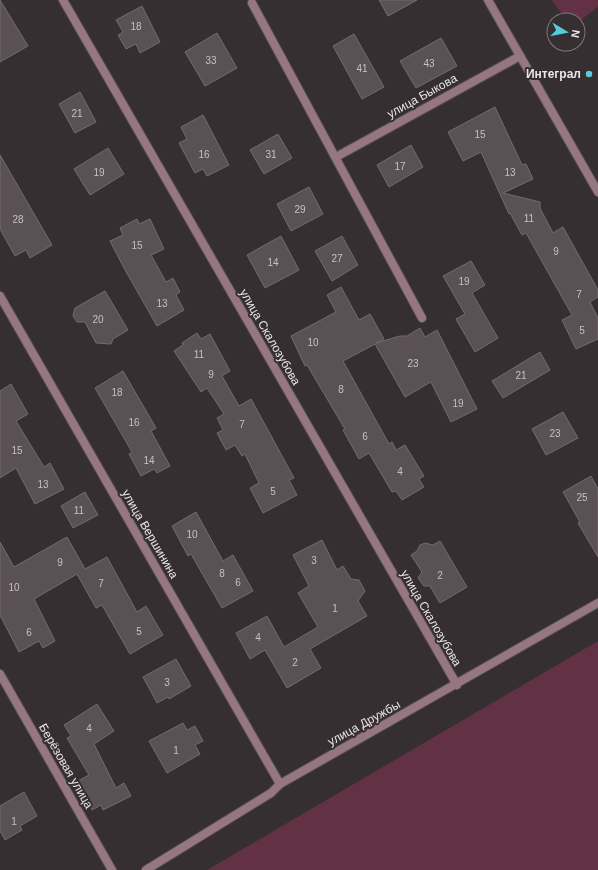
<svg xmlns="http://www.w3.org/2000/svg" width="598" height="870" viewBox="0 0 598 870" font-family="Arial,sans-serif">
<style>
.green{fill:#623244}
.building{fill:#5a5154;stroke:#746b6e}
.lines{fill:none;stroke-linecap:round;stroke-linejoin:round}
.minor-casing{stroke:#534c4e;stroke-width:10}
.tertiary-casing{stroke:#534c4e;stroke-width:10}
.minor{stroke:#967781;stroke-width:8}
.tertiary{stroke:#967781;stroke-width:8}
.poi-dot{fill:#53cbda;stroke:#362f31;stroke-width:1.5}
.labels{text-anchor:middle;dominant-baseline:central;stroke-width:4;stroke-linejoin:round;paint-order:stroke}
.number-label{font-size:10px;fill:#c6c0c2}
.poi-label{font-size:12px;font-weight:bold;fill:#eae5e7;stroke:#362f31;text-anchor:end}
.street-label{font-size:12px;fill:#eae5e7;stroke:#362f31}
</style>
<rect width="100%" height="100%" fill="#362f31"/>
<g class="green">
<polygon points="551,0 598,0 598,7 578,22 578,20 567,20"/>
<polygon points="598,641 598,870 207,870"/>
</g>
<g class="building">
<polygon points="0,0 28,46 0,62"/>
<polygon points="379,0 417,0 388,16"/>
<polygon points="142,6 160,42 140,53 136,44 126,49 118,35 123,32 116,20"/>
<polygon points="217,33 237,68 205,86 185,52"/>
<polygon points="354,34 384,87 362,99 333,46"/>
<polygon points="441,38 457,66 416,88 400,61"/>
<polygon points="80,92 96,122 75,133 59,104"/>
<polygon points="495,107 522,165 526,164 533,179 503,193 540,202 540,208 553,233 563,227 598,290 598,297 590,302 598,318 598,339 576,349 562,320 572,315 526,233 522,235 510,213 509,214 481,152 463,161 448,132"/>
<polygon points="203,115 229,165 207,176 203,169 195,173 179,143 187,139 181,127"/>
<polygon points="278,134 292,158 264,174 250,150"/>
<polygon points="411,145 423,167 389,187 377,165"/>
<polygon points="108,148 124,174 90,195 74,169"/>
<polygon points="0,155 52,245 30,258 26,250 15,256 0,229"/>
<polygon points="309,187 323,214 291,231 277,204"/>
<polygon points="137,219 139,224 150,219 164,249 151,255 166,282 173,278 180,292 176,295 184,310 157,326 124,268 110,241 123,235 120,228"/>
<polygon points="281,236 299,270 265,288 247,255"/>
<polygon points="342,236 358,265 332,281 315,251"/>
<polygon points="471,261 485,285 472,293 498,338 475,352 456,319 465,314 443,276"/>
<polygon points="341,287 359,320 370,314 384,339 376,343 400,336 407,336 420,328 425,337 437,330 477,409 451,422 431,382 405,397 375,344 343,361 389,444 392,442 396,450 405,445 424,476 419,479 424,487 402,500 396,491 392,492 369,453 359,459 343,430 345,429 307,365 305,366 291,336 336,312 327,295"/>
<polygon points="105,291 128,330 113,339 111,344 96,343 85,322 77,322 73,316 75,308"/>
<polygon points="197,333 201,339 210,334 230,371 222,376 239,406 251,399 294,478 289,480 297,495 263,513 250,488 259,483 245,454 242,456 235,445 226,450 217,433 223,430 217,418 224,414 207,388 201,392 174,351 183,345 182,343"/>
<polygon points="540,352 550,370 503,398 492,381"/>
<polygon points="123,371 156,428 151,431 170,466 157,473 154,469 141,476 129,454 132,452 95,388"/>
<polygon points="11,384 28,414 16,421 44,467 50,463 64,489 35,504 16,468 0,478 0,391"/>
<polygon points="563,412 578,438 546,455 532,429"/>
<polygon points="591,476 598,489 598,557 578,523 580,522 563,492"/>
<polygon points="85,492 98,515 73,528 61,506"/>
<polygon points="196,512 223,561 233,555 253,591 222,608 191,554 188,556 172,526"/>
<polygon points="67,537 85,569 107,557 137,612 146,606 163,635 130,654 102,605 96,608 77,574 34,599 55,641 43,648 39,641 19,652 0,615 0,542 14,567"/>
<polygon points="322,540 337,570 343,566 351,579 359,580 365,591 358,601 367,616 310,649 321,668 287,688 265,650 250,659 236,633 267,616 284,647 318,627 298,593 309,586 293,555"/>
<polygon points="440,541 467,587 440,603 430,586 424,586 418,578 422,572 411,555 417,551 420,545 425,543 433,545"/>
<polygon points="176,659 191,686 169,699 168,697 157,703 143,677"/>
<polygon points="97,704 114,731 94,744 116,788 124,783 131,796 103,810 101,805 92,810 78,781 89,775 67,738 71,736 64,725"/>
<polygon points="183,723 187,730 195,726 203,741 195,745 200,754 167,773 149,741"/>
<polygon points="24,792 37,816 20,826 22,830 5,840 0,831 0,806"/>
</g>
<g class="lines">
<defs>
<g id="minor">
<polyline points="63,0 457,685"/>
<polyline points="252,3 422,318"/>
<polyline points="336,157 520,56"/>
<polyline points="0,296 280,784"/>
<polyline points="0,674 112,870"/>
<polyline points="146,870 271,793 280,784 598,603"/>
</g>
<polyline id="tertiary" points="488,0 598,192"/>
</defs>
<use href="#minor" class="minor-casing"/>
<use href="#tertiary" class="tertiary-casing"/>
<use href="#minor" class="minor"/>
<use href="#tertiary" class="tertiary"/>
</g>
<circle class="poi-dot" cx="589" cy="74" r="4"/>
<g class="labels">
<g class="number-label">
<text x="136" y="26">18</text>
<text x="211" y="60">33</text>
<text x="429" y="63">43</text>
<text x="362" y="68">41</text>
<text x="77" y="113">21</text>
<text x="480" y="134">15</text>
<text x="204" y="154">16</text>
<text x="271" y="154">31</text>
<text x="400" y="166">17</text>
<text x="99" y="172">19</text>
<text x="510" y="172">13</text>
<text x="300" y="209">29</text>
<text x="529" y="218">11</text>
<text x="18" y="219">28</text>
<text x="137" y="245">15</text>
<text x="556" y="251">9</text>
<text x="337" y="258">27</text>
<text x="273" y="262">14</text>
<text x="464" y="281">19</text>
<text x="579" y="294">7</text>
<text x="162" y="303">13</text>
<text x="98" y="319">20</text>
<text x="582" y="330">5</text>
<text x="313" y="342">10</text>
<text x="199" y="354">11</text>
<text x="413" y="363">23</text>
<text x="211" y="374">9</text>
<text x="521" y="375">21</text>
<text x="341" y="389">8</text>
<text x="117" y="392">18</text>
<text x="458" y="403">19</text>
<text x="134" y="422">16</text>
<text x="242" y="424">7</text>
<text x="555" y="433">23</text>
<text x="365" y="436">6</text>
<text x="17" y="450">15</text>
<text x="149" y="460">14</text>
<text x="400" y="471">4</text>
<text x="43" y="484">13</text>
<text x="273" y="491">5</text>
<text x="582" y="497">25</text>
<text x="79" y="510">11</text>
<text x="192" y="534">10</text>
<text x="314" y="560">3</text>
<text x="60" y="562">9</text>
<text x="222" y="573">8</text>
<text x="440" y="575">2</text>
<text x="238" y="582">6</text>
<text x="101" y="583">7</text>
<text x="14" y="587">10</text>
<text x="335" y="608">1</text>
<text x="139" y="631">5</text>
<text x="29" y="632">6</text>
<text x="258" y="637">4</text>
<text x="295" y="662">2</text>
<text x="167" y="682">3</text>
<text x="89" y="728">4</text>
<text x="176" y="750">1</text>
<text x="14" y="821">1</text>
</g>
<g class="poi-label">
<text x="581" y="74">Интеграл</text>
</g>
<g class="street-label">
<text transform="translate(422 96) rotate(-29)">улица Быкова</text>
<text transform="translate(270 337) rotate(60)">улица Скалозубова</text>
<text transform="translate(150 534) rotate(60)">улица Вершинина</text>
<text transform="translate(431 618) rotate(60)">улица Скалозубова</text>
<text transform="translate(364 723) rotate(-29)">улица Дружбы</text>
<text transform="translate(66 766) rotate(60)">Берёзовая улица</text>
</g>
</g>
<g transform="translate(566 32) rotate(100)"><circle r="19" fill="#362f31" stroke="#7e787a"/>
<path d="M0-3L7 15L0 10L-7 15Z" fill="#53cbda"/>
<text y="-6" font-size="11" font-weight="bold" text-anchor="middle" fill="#eae5e7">N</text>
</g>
</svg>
